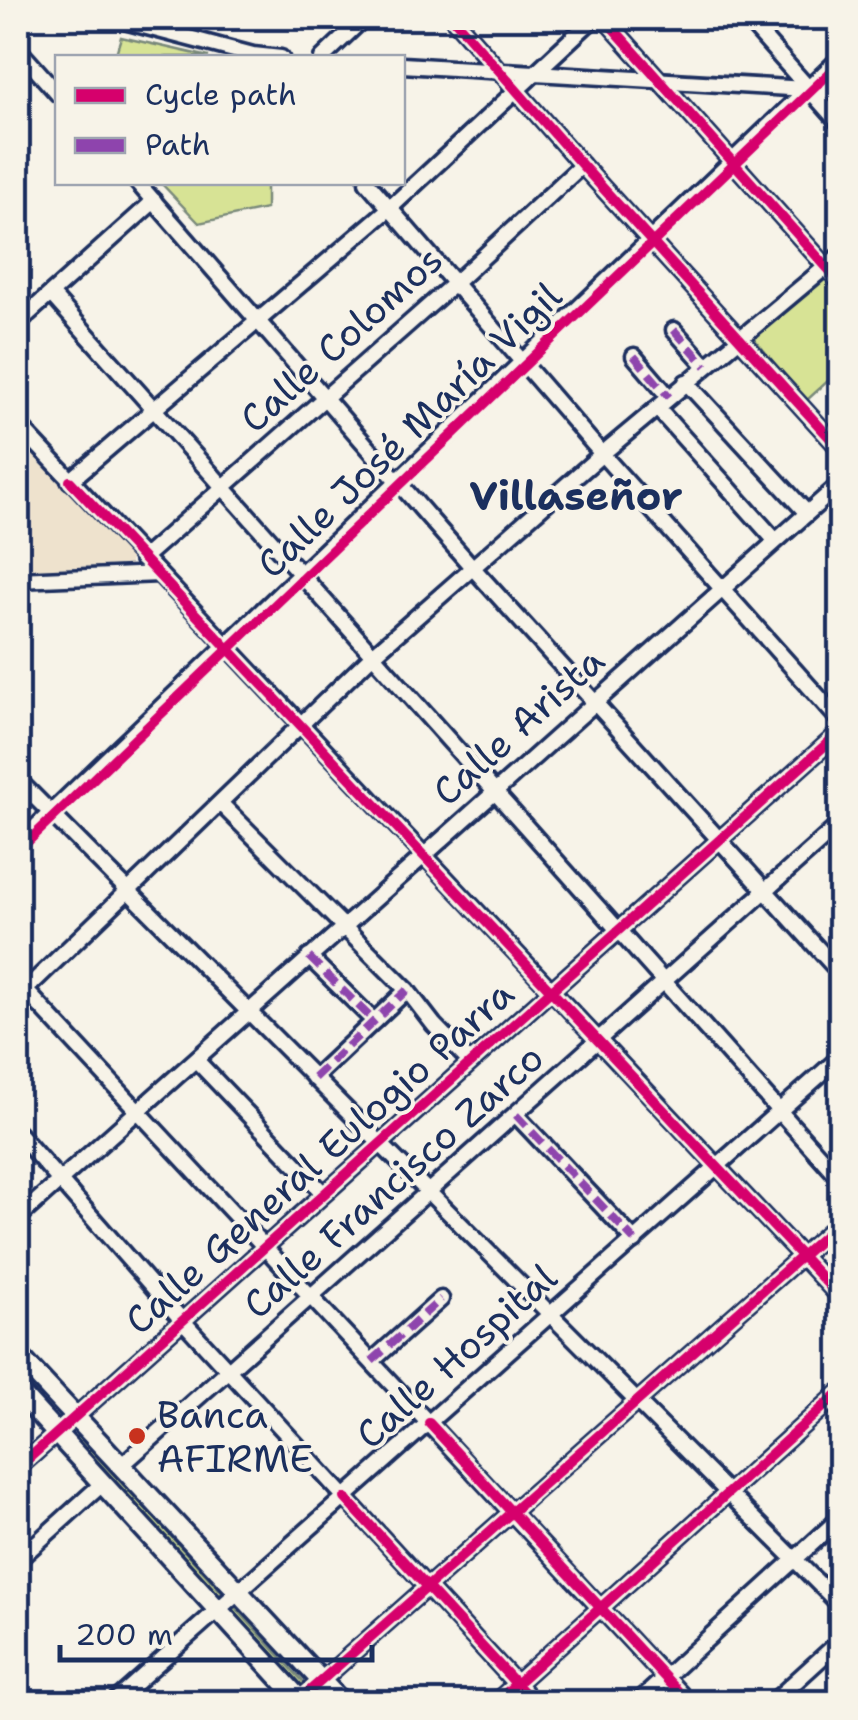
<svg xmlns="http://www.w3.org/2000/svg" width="858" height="1720" viewBox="0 0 858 1720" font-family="'Shantell Sans',sans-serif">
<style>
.built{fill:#eee2cd}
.green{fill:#d7e395;stroke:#79897a;stroke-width:2.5}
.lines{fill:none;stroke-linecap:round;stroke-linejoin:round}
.minor-casing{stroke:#1b2f5e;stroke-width:21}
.major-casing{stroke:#1b2f5e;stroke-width:25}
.minor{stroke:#f7f3e8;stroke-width:14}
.major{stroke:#f7f3e8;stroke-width:18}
.quiet{stroke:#8e44ad;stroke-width:8;stroke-dasharray:15 8;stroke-linecap:butt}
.cycleway-casing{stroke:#f7f3e8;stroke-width:16}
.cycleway{stroke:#d6006c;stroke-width:10}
.poi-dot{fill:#c8321e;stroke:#f7f3e8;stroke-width:4}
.labels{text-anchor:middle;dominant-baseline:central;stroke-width:8;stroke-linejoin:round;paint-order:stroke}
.street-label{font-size:38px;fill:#1b2f5e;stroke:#f7f3e8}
.poi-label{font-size:38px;fill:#1b2f5e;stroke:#f7f3e8;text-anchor:start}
.neighbourhood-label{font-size:40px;font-weight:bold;fill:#1b2f5e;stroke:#f7f3e8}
</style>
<rect width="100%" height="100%" fill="#f7f3e8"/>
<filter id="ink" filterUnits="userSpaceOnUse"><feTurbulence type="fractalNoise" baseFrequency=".01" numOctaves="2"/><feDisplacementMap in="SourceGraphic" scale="20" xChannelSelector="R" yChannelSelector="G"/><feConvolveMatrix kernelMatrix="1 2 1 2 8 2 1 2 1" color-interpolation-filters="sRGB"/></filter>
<g filter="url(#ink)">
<polygon class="built" points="18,431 131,557 129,567 18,571"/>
<g class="green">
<polygon points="121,37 209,57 115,57"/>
<polygon points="161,183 266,183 266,209 199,223"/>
<polygon points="825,275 840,291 840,370 806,401 751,335"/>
<polygon points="74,1436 82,1438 224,1595 223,1601 217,1601 74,1445"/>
<polygon points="233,1605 309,1688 301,1694 227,1611"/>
</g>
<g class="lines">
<defs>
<g id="minor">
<polyline points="113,18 253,55 281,58"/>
<polyline points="453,18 582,165 840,449"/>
<polyline points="604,18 840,282"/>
<polyline points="746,18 840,124"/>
<polyline points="18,49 58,94"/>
<polyline points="322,58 364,18"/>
<polyline points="402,65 840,91"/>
<polyline points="137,182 472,567 840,973"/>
<polyline points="367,182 602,454 840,721"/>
<polyline points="51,294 840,1179"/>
<polyline points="18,323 154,201"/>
<polyline points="674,330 706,366"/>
<polyline points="634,356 669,397"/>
<polyline points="686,382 806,512"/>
<polyline points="657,408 775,540"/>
<polyline points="18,424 840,1297"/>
<polyline points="70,481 390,208 594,18"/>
<polyline points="142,559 456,282 582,165"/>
<polyline points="18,580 159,574"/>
<polyline points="18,780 840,1605"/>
<polyline points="221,804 407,990 434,1025 470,1062"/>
<polyline points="18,844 840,58"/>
<polyline points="309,957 374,1021"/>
<polyline points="18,982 688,1702"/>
<polyline points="18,997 373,655 602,454 840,255"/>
<polyline points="196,1060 323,1193"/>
<polyline points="314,1078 407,990"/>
<polyline points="516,1115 635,1241"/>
<polyline points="18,1133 181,1319 533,1702"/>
<polyline points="18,1218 840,484"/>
<polyline points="372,1361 441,1299"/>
<polyline points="122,1465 840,824"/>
<polyline points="18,1468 840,732"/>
<polyline points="18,1560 102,1484"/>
<polyline points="18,1693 27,1702"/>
<polyline points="114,1702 840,1057"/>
<polyline points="297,1702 840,1222"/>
<polyline points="496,1702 840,1392"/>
<polyline points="638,1702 840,1518"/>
<polyline points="773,1702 840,1641"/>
</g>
<g id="major">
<polyline points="18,1355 341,1702"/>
<polyline points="18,1391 302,1702"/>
</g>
</defs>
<use href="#minor" class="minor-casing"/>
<use href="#major" class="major-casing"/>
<use href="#minor" class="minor"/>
<use href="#major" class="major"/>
<g class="quiet">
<polyline points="674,330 706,366"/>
<polyline points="634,356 669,397"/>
<polyline points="309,957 374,1021"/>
<polyline points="314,1078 407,990"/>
<polyline points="516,1115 635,1241"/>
<polyline points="372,1361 441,1299"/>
</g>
<defs>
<g id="cycleway">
<polyline points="453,18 582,165 840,449"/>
<polyline points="604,18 840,282"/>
<polyline points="70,481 840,1297"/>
<polyline points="18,851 840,63"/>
<polyline points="429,1423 688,1702"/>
<polyline points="18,1468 840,732"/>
<polyline points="345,1498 533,1702"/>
<polyline points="297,1702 840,1222"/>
<polyline points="496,1702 840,1392"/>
</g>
</defs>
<use href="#cycleway" class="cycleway-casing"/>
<use href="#cycleway" class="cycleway"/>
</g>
</g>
<circle class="poi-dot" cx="137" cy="1436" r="10"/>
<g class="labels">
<g class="street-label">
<text transform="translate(341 339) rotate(-42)">Calle Colomos</text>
<text transform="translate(409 430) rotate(-44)">Calle José María Vigil</text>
<text transform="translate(518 726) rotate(-42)">Calle Arista</text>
<text transform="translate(319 1157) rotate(-42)">Calle General Eulogio Parra</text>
<text transform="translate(393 1181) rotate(-42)">Calle Francisco Zarco</text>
<text transform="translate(456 1356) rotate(-42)">Calle Hospital</text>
</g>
<g class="poi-label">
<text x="157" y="1414">Banca<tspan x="157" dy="44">AFIRME</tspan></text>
</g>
<g class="neighbourhood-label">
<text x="576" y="496">Villaseñor</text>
</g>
</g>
<rect width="858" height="1720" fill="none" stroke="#f7f3e8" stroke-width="60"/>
<rect x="30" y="30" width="798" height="1660" fill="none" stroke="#1b2f5e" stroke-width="4" filter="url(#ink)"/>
<rect x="55" y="55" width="350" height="130" fill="#f7f3e8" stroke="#9fa5b1" stroke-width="2.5"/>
<rect x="75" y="88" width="50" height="15" fill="#d6006c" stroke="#9fa5b1" stroke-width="2.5"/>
<text x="145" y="105" font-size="30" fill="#1b2f5e">Cycle path</text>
<rect x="75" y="138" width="50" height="15" fill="#8e44ad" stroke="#9fa5b1" stroke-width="2.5"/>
<text x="145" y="155" font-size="30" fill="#1b2f5e">Path</text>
<path d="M60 1645v15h312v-15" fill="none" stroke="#1b2f5e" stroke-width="5"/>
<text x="75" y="1645" font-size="30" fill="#1b2f5e" stroke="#f7f3e8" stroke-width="8" paint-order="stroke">200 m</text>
</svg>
